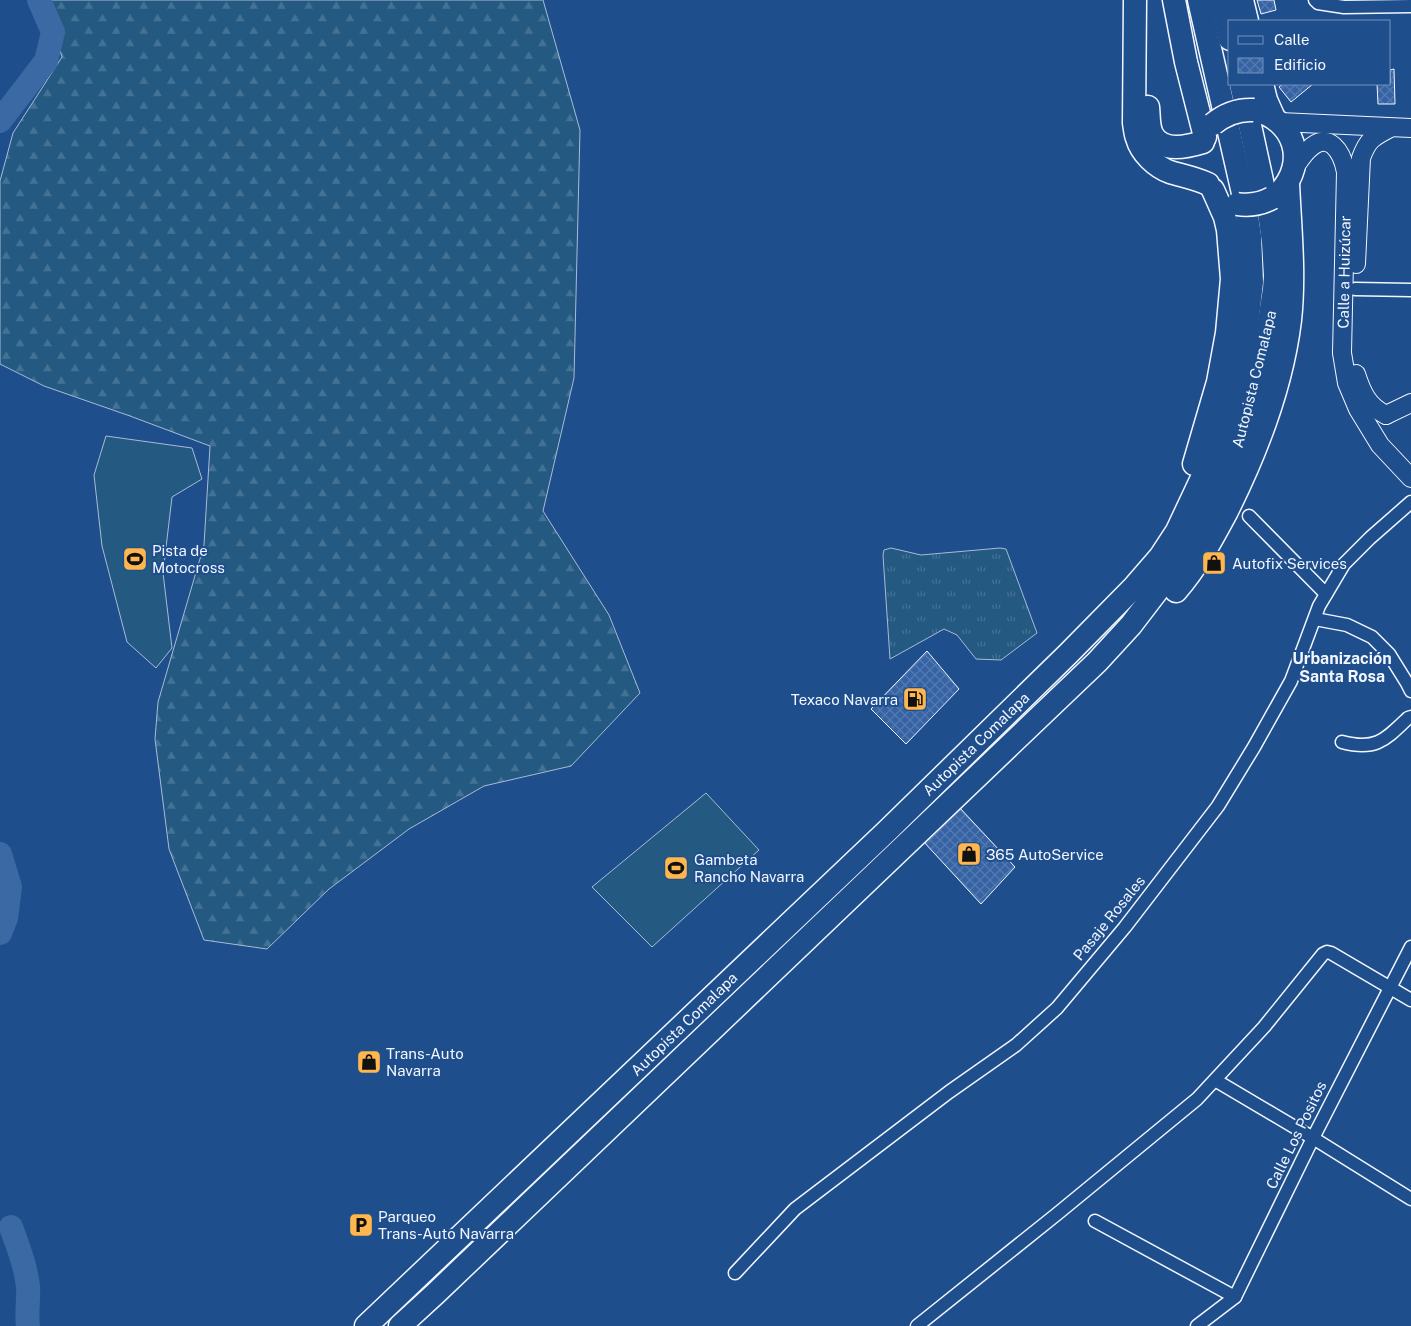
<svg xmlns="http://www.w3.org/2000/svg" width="1411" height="1326" viewBox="0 0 1411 1326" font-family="'Public Sans',sans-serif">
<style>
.grass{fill:url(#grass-tufts);stroke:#a8bbd7}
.forest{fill:url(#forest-firs);stroke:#a8bbd7}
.garden{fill:#245a82;stroke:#a8bbd7}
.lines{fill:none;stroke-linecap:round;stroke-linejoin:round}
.river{stroke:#3b69a3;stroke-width:24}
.building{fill:url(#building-cross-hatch);stroke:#f2f6ff}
.street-casing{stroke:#f2f6ff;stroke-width:15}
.secondary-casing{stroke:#f2f6ff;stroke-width:20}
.highway-casing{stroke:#f2f6ff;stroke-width:25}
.street{stroke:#1f4e8c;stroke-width:12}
.secondary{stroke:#1f4e8c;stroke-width:18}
.highway{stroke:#1f4e8c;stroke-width:22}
.highway-bridge-casing{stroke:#f2f6ff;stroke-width:25;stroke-linecap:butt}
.highway-bridge{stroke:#1f4e8c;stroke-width:22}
.labels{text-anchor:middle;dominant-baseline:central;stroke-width:4;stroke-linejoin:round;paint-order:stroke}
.street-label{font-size:15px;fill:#f2f6ff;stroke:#1f4e8c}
.poi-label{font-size:15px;fill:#f2f6ff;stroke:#1f4e8c;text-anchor:start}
.neighbourhood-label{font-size:16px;font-weight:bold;fill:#f2f6ff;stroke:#1f4e8c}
</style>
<defs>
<pattern id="grass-tufts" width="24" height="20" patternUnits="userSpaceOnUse" patternTransform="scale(1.25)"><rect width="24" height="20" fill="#245a82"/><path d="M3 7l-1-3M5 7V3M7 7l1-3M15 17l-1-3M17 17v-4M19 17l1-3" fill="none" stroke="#447295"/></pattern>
<pattern id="forest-firs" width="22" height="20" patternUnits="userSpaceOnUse" patternTransform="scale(1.25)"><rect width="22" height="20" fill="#245a82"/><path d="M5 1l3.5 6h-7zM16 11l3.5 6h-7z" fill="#447295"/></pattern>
<pattern id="building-cross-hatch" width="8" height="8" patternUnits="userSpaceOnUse" patternTransform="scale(1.25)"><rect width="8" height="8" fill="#3563a3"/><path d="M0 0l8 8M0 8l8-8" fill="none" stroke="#537ab1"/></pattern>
</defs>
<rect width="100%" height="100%" fill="#1f4e8c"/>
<polygon class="grass" points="891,548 921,555 1000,548 1006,549 1037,633 1001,660 976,659 957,635 944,629 890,659 883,555 884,550"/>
<polygon class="forest" points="44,0 543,0 580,130 574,378 543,511 609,615 640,693 571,766 484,786 409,829 329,889 267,949 204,940 169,849 155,739 158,702 204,545 210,446 130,416 44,386 0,364 0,181 13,133 62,57"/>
<g class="garden">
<polygon points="106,436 192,448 202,479 172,497 163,573 172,648 156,668 127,642 102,546 94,475"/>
<polygon points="706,793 759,850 652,947 592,887"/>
</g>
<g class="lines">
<g class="river">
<polyline points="0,121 46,61 53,32 39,0"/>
<polyline points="0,854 10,887 6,918 0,933"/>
<path d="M11 1227C18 1247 26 1266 28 1287 29 1300 26 1313 28 1326"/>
</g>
</g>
<g class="building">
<polygon points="1257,0 1274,0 1276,10 1261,14"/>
<polygon points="1394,69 1395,104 1378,104 1377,84 1390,84 1390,70"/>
<polygon points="1283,84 1313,84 1291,102 1279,87"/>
<polygon points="1214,553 1223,558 1214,573 1205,568"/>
<polygon points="927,651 959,689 906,744 871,709"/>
<polygon points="959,807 1015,867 981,904 923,841"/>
</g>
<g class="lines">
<defs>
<g id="street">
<polyline points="1315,0 1318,3 1344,7 1411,6"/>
<polyline points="1355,289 1411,290"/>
<polyline points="1249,516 1326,594"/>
<polyline points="1315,619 1347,625 1372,637 1389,654 1407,683 1411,691"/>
<path d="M1342 742C1376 751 1385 740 1408 718L1411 717"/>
<polyline points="1215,1080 1313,1138 1411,1199"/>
<polyline points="1095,1221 1235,1297"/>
<polyline points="735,1273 795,1209 949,1092 1016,1045 1057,1008 1125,927 1218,806 1254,747 1291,681 1319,606 1344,564 1370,538 1411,502"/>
<polyline points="917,1326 1057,1214 1197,1099 1264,1027 1323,954 1327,952 1331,953 1411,1000"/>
<polyline points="1197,1326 1235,1297 1313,1138 1411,947"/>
</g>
<g id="secondary">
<polyline points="1280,122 1411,128"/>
<path d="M1293 169C1298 163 1302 156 1308 150 1329 129 1342 152 1346 172L1342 353 1347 383 1358 409 1380 445 1411 478"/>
<path d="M1356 264 1361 158C1368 139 1373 137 1390 128"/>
<path d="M1356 374C1362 393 1368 406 1386 415"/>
<polyline points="1386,415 1411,403"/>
</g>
<g id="highway">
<path d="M1135 0 1134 123C1135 128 1135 133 1137 138 1141 153 1156 167 1170 172 1183 176 1195 178 1208 184"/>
<polyline points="1174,0 1186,62 1205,137"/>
<polyline points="1221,0 1230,39"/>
<polyline points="1242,0 1247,21"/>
<polyline points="1262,84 1266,100 1274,118"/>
<path d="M1148 107C1149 115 1148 126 1152 134 1161 153 1187 147 1203 142"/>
<path d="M1254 110C1294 119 1309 162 1279 193"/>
<polyline points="1194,464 1218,382 1227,333 1232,279 1228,230 1225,217 1213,190"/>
<path d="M1176 591C1197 567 1212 539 1227 511 1257 451 1282 387 1290 320 1295 274 1290 228 1288 183"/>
<polyline points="366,1326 887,831 1068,654 1134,587 1160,557 1177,531 1209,463 1229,412 1241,363 1246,334 1252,282 1250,236 1245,202 1199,0"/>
<polyline points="400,1326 436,1293 1097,662 1131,625 1180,561 1201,525 1220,490 1236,452 1248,415 1266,341 1274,289 1275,276 1273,242 1269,213 1241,84"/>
</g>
</defs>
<use href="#street" class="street-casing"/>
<use href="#secondary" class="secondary-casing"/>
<use href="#highway" class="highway-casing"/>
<use href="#street" class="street"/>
<use href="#secondary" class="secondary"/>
<use href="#highway" class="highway"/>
<defs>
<g id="highway-bridge">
<path d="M1213 124C1225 114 1238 109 1254 110"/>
<path d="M1237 204C1250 206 1261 204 1272 198"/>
</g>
</defs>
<use href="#highway-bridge" class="highway-bridge-casing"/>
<use href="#highway-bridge" class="highway-bridge"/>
</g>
<defs>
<symbol id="stadium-square" viewBox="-11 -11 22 22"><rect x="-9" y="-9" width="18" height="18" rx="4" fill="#ffb74d" stroke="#1f4e8c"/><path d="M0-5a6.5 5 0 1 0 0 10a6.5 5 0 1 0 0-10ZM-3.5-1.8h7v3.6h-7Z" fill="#111"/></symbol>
<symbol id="shop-square" viewBox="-11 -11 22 22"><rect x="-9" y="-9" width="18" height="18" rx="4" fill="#ffb74d" stroke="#1f4e8c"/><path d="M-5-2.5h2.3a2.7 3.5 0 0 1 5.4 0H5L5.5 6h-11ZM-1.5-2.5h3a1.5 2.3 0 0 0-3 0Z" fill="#111"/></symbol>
<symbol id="fuel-square" viewBox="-11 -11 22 22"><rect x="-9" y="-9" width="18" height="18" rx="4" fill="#ffb74d" stroke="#1f4e8c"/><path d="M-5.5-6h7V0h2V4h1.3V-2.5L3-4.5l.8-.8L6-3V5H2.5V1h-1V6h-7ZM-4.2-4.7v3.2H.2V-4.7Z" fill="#111"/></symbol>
<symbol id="parking-square" viewBox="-11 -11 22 22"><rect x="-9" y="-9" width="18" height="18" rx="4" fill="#ffb74d" stroke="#1f4e8c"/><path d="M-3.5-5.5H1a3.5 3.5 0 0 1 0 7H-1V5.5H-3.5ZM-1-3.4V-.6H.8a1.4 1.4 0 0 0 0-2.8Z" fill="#111"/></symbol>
</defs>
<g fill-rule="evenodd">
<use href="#stadium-square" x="121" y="545" width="28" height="28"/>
<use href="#shop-square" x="1200" y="549" width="28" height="28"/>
<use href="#fuel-square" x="901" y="685" width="28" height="28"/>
<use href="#shop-square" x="955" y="840" width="28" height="28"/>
<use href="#stadium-square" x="662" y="854" width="28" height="28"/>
<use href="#shop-square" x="355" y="1048" width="28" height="28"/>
<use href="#parking-square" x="347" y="1211" width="28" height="28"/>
</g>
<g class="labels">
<g class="street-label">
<text transform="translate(1344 272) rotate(-89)">Calle a Huizúcar</text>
<text transform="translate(1254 379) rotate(-76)">Autopista Comalapa</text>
<text transform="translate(976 744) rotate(-44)">Autopista Comalapa</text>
<text transform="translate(1109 918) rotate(-51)">Pasaje Rosales</text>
<text transform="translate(684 1024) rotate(-44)">Autopista Comalapa</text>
<text transform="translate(1296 1135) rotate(-64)">Calle Los Positos</text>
</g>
<g class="poi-label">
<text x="152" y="550">Pista de<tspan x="152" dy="17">Motocross</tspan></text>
<text x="1232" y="563">Autofix Services</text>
<text x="898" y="699" text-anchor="end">Texaco Navarra</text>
<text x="986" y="854">365 AutoService</text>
<text x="694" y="859">Gambeta<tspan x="694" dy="17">Rancho Navarra</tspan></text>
<text x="386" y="1053">Trans-Auto<tspan x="386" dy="17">Navarra</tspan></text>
<text x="378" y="1216">Parqueo<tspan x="378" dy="17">Trans-Auto Navarra</tspan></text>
</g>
<g class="neighbourhood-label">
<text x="1342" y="658">Urbanización<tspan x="1342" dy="18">Santa Rosa</tspan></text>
</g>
</g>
<rect x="1228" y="20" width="162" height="65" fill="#1f4e8c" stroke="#7391ba"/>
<rect x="1238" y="36" width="25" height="8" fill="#1f4e8c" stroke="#7391ba"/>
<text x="1274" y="45" font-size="15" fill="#f2f6ff">Calle</text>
<rect x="1238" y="58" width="25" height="15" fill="url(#building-cross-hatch)" stroke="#7391ba"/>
<text x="1274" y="70" font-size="15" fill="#f2f6ff">Edificio</text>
</svg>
